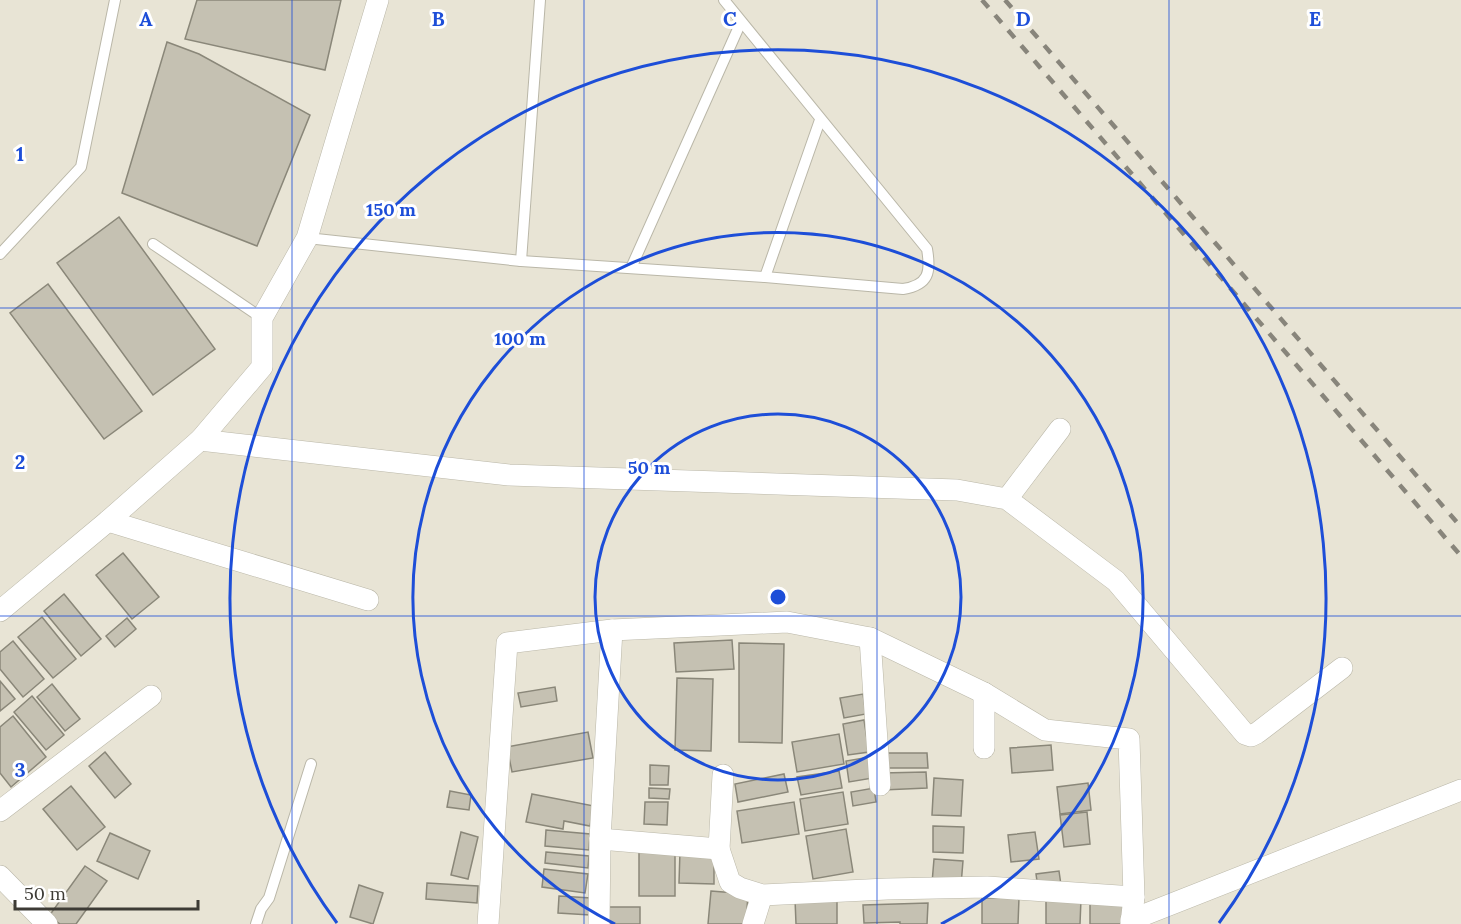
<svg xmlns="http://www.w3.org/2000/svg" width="1461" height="924" viewBox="0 0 1461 924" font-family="Lora,serif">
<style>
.building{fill:#c5c1b2;stroke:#8a8779;stroke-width:1.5}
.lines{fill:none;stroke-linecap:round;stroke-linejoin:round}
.service-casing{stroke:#bab7a8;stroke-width:12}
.minor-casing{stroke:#bab7a8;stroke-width:22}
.service{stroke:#fff;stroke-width:10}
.minor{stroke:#fff;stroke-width:21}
.rail{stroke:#88857b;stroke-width:4.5;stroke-dasharray:10 10;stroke-linecap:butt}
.grid{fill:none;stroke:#1d4ed8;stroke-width:1.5;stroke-opacity:0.55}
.ring{fill:none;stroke:#1d4ed8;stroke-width:3}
.grid-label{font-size:20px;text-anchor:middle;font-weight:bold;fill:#1d4ed8;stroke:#fff;stroke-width:6;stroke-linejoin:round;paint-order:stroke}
.centre{fill:#1d4ed8;stroke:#fff;stroke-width:3}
.ring-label{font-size:18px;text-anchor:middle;font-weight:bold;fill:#1d4ed8;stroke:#fff;stroke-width:6;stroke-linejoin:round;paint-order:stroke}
</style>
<rect width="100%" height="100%" fill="#e8e4d5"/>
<g class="building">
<polygon points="197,0 341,0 325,70 185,39"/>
<polygon points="167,42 199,54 310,115 257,246 122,193"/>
<polygon points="119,217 215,349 153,395 57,263"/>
<polygon points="48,284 142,411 104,439 10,313"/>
<polygon points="123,553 159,597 132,619 96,575"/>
<polygon points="64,594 101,639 81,656 44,611"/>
<polygon points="42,617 76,659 53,678 18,637"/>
<polygon points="127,618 136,629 115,647 106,636"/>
<polygon points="732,640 734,669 676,672 674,643"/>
<polygon points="13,641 44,679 23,697 0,669 0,652"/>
<polygon points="739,643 784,644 782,743 739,742"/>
<polygon points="677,678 713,679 711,751 675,750"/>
<polygon points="0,681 15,699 0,711"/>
<polygon points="52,684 80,719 65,731 37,697"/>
<polygon points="555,687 557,701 521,707 518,693"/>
<polygon points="863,694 866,714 844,718 840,698"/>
<polygon points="32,696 64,735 46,750 14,712"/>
<polygon points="13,716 46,757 11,787 0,773 0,727"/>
<polygon points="864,720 869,752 848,755 843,724"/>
<polygon points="588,732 593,758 512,772 507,747"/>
<polygon points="839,734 844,764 797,772 792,742"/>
<polygon points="1051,745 1053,770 1012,773 1010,748"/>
<polygon points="105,752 131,784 115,798 89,766"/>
<polygon points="881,753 927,753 928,768 881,768"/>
<polygon points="869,757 873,778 849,782 846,761"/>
<polygon points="650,765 669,766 668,785 650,785"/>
<polygon points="839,771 842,788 801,795 797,777"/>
<polygon points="926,772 927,788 883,790 882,773"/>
<polygon points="784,774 788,792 738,802 735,784"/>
<polygon points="934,778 963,780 961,816 932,815"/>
<polygon points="1088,783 1091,810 1060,814 1057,787"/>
<polygon points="71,786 105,827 77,850 43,809"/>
<polygon points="649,788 670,789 669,799 649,798"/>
<polygon points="874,788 876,802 853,806 851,792"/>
<polygon points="450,791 471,795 469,810 447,807"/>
<polygon points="843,792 848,824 805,831 800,799"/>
<polygon points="532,794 594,806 590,826 564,821 563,829 526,822"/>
<polygon points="645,802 668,802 667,825 644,824"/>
<polygon points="794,802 799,834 742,843 737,811"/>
<polygon points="1087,812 1090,844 1064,847 1060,815"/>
<polygon points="933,826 964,827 963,853 933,852"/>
<polygon points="846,829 853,872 813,879 806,836"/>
<polygon points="546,830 590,834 589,850 545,846"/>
<polygon points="461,832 478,837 468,879 451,875"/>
<polygon points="1035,832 1039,859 1011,862 1008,835"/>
<polygon points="110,833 150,851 138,879 97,861"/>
<rect x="639" y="849" width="36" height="47"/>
<polygon points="680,851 714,852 714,884 679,883"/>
<polygon points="546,852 589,856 588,868 545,863"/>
<polygon points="934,859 963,861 961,885 932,883"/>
<polygon points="85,866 107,881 76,924 60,924 49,916"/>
<polygon points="544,869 588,874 585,893 542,887"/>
<polygon points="1059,871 1061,885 1038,888 1036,874"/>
<polygon points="427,883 478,886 477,903 426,899"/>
<polygon points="359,885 383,893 373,924 350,917"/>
<polygon points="711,891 748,894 746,924 708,924"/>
<polygon points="559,896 591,898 590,915 558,913"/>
<polygon points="982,898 1019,898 1018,924 982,924"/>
<polygon points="1046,898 1081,899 1080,924 1046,924"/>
<polygon points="795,899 837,900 837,924 796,924"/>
<polygon points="928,903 927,924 900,924 900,922 864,923 863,905"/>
<polygon points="1090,903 1125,904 1124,924 1090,924"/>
<rect x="608" y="907" width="32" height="17"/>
</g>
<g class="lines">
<defs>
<g id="service">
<path d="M307 238 521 261 765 277 903 289C929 285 931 272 927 249L724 0"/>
<polyline points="153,244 262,318"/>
<polyline points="0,254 81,167 115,0"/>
<polyline points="521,261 540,0"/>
<polyline points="631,268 741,22"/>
<polyline points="765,277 820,120"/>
<polyline points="256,924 261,909 269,898 311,764"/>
</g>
<g id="minor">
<polyline points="200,440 509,475 957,490 1007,499 1116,581 1245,734 1251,736 1257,733 1342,668"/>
<polyline points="1007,499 1060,429"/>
<polyline points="108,521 368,600"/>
<polyline points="0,611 108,521 200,440 262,367 262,318 307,238 378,0"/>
<polyline points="870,638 880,785"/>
<polyline points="984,693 984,748"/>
<polyline points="0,811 151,696"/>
<polyline points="600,839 719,849 723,775"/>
<polyline points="719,849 730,882 740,888 762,895 887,889 987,887 1134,897"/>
<polyline points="0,876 47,924"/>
<polyline points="1131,920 1461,790"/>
<polyline points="488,924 507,643 612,630 787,622 870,638 984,693 1045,730 1129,739 1134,897 1131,924"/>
<polyline points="599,924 600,839 612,630"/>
<polyline points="753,924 762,895"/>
</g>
</defs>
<use href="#service" class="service-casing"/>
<use href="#minor" class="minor-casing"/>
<use href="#service" class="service"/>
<use href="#minor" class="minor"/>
<g class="rail">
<polyline points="982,0 1461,556"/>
<polyline points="1005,0 1461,527"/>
</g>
</g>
<path class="grid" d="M292 0V924M584 0V924M877 0V924M1169 0V924M0 308H1461M0 616H1461"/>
<g class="ring">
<circle cx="778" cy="597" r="183"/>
<path d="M615 924A365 365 0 1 1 941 924"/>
<path d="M337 923A548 548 0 1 1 1219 923"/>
</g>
<g class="grid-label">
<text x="146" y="26">A</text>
<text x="438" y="26">B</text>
<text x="730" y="26">C</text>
<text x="1023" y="26">D</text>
<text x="1315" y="26">E</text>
<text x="20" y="161">1</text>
<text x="20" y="469">2</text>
<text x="20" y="777">3</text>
</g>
<circle cx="778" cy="597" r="9" class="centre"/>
<g class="ring-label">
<text x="391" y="216">150 m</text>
<text x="520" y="345">100 m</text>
<text x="649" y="474">50 m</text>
</g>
<path d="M15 900v9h183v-9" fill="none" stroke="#3d3b35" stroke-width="3"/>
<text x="24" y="900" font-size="18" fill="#3d3b35" stroke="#ffffff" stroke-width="4.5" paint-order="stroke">50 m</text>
</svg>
